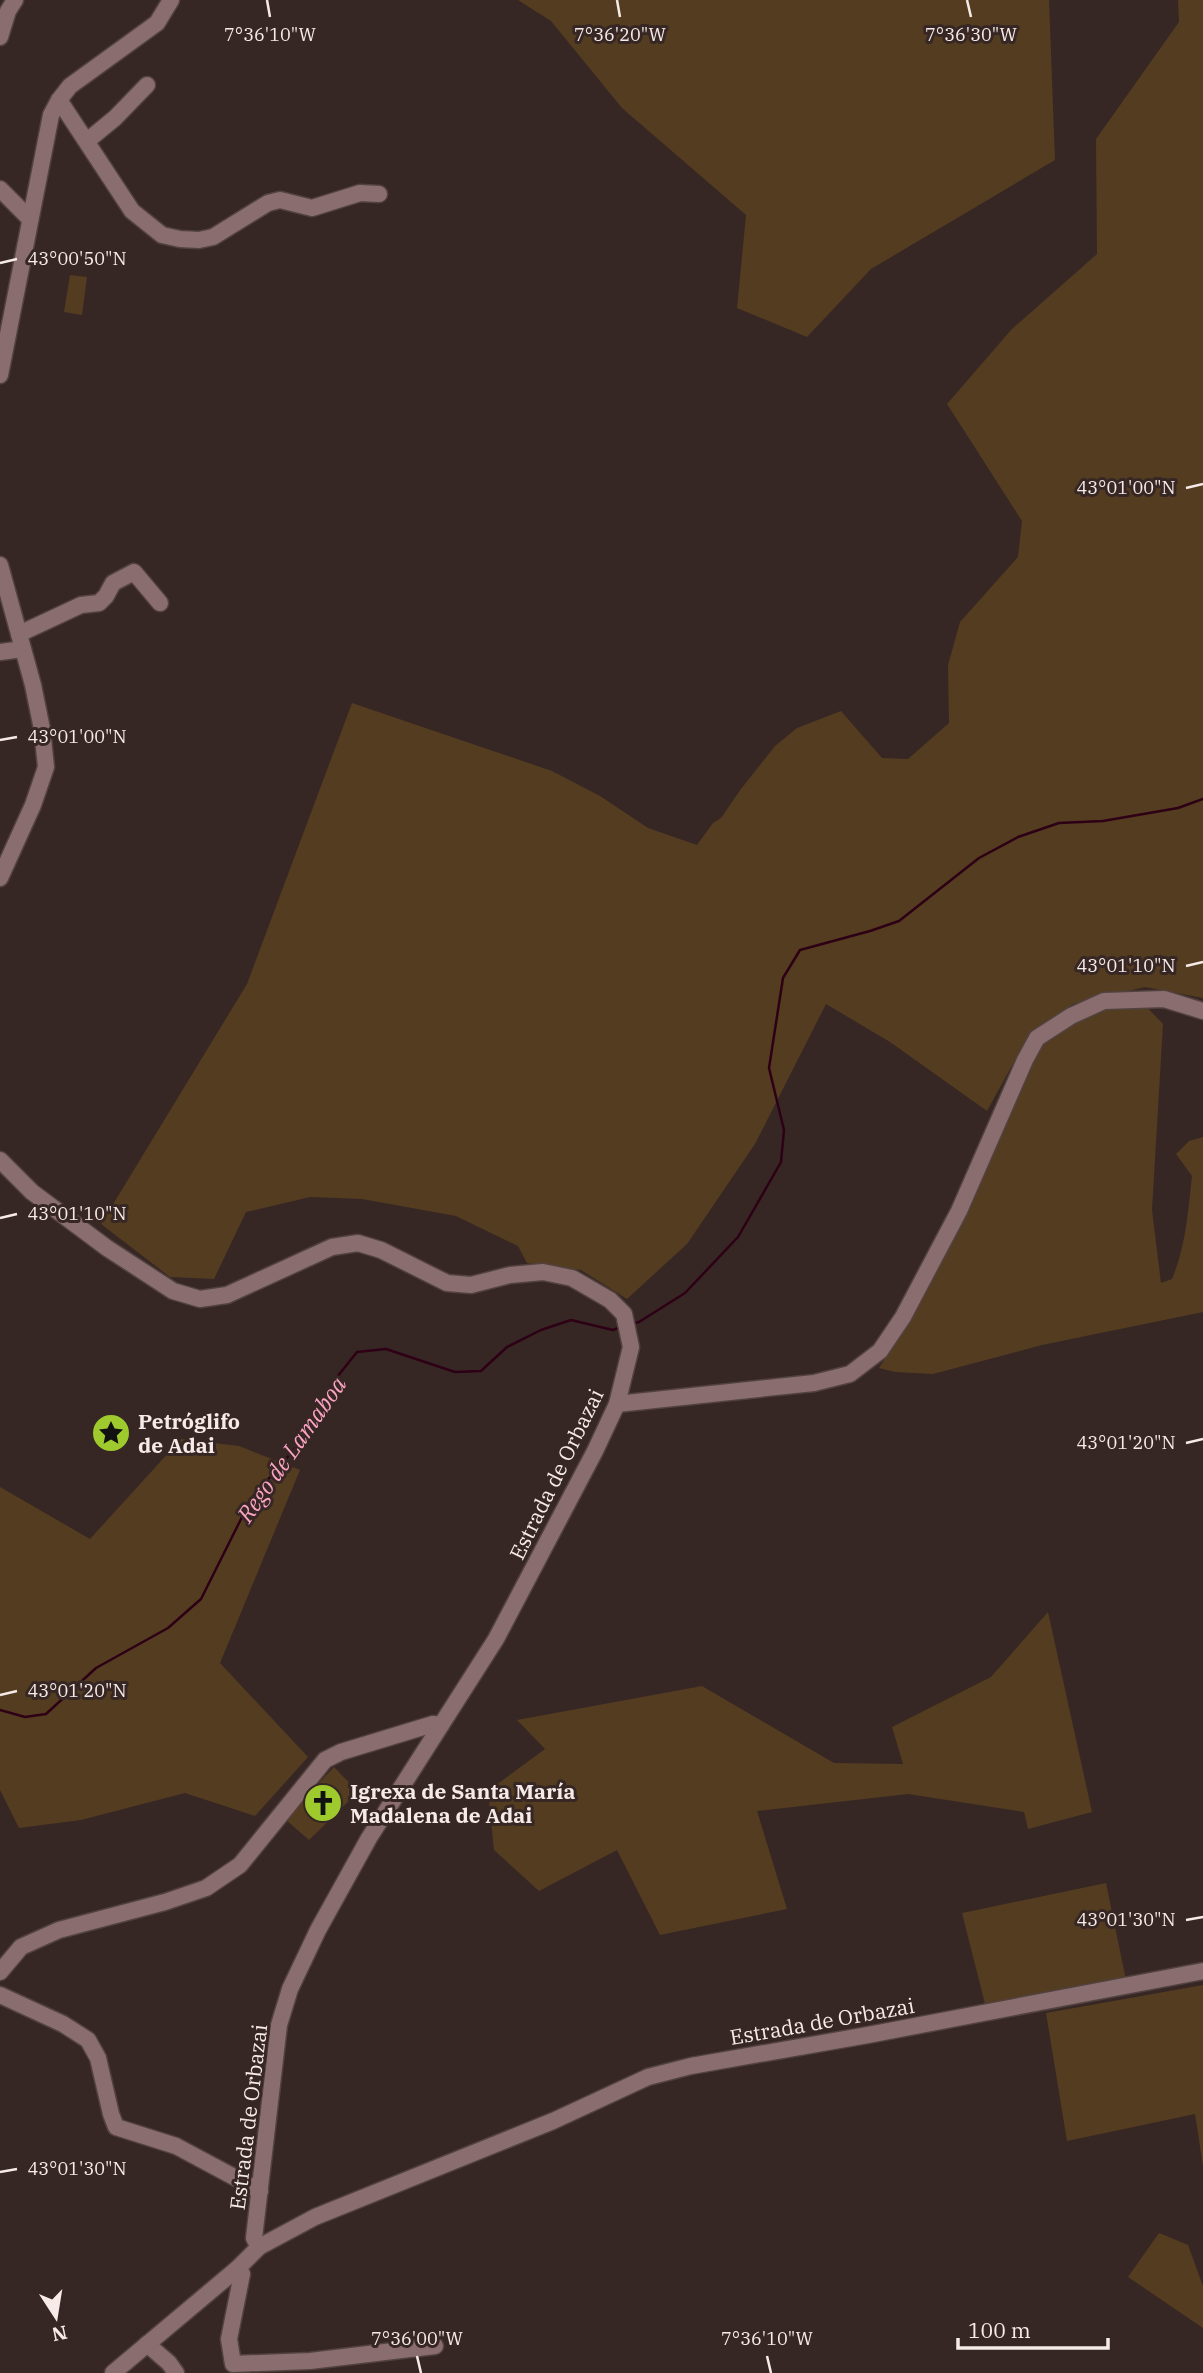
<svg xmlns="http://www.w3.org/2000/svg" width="1203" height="2373" viewBox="0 0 1203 2373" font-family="'IBM Plex Serif',serif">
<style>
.green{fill:#543c20}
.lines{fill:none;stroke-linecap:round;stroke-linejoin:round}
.stream{stroke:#2e0016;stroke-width:2.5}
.minor-casing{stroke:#52423f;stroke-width:19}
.minor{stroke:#8a6d6e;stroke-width:16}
.ticks{fill:none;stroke:#f6ebe8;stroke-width:2.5}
.labels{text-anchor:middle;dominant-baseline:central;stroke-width:6;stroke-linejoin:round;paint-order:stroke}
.poi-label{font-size:21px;font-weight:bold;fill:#f6ebe8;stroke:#372724;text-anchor:start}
.street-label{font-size:21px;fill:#f6ebe8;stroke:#372724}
.water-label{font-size:23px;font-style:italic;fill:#fda4c5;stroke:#372724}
.ticks-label{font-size:18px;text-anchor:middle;fill:#f6ebe8;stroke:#372724;stroke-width:6;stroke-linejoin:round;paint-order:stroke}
</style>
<rect width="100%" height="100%" fill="#372724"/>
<g class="green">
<polygon points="518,0 1049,0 1055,160 871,269 807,337 737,308 746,215 622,108 551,21"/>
<polygon points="1178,0 1203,0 1203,998 1145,987 1073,1004 1024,1044 987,1111 890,1042 826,1004 755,1144 687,1244 627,1299 581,1270 527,1263 518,1246 456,1216 362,1199 310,1197 246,1212 214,1279 170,1277 101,1224 247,984 352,703 552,771 600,796 648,828 697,845 713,823 721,818 741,789 775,746 797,728 841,711 882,758 908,759 949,723 948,665 960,622 1018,557 1022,521 947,404 1011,330 1097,254 1096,139 1179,22"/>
<polygon points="70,275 87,277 82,315 64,312"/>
<path d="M1143 1003 1163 1024 1152 1210 1161 1283 1172 1279C1186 1246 1188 1211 1192 1176L1176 1154 1189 1141 1203 1137V1312L1042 1345 933 1374 895 1372 879 1368 897 1340 962 1222 1035 1053 1046 1034 1099 1005Z"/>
<polygon points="181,1439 239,1446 300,1470 220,1663 308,1757 255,1816 185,1793 81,1820 19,1828 0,1790 0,1487 90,1539"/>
<polygon points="1048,1612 1092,1812 1028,1829 1024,1812 908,1794 757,1811 787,1909 660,1935 617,1850 539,1891 494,1850 488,1791 545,1749 517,1720 702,1686 834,1763 903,1764 892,1727 991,1677"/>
<polygon points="334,1767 358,1792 309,1840 285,1819"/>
<polygon points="1106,1883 1126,1980 985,2004 962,1913"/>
<polygon points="1203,1985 1203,2166 1195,2114 1067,2141 1046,2013"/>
<polygon points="1159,2233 1188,2245 1203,2286 1203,2328 1128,2277"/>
</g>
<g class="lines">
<g class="stream">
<polyline points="631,1324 639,1322 685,1293 738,1237 781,1162 784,1130 769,1068 783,978 800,950 870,931 899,921 979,858 1018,837 1059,823 1103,821 1178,808 1203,799"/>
<polyline points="0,1710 25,1717 46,1714 96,1668 168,1628 201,1599 251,1499 299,1444 337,1377 357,1352 386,1349 455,1372 481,1371 507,1347 541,1330 571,1320 613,1330 621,1327"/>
</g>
<defs>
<g id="minor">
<polyline points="0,37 8,11 15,0"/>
<polyline points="59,100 132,211 162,235 180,239 199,240 213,237 268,203 280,200 312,208 360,193 379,194"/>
<polyline points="87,141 115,118 147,85"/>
<polyline points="0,189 29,218"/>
<polyline points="0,375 51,115 59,100 70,86 157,23 171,0"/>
<polyline points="0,565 33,685 42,729 46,767 33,805 0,878"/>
<polyline points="19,634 81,605 99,603 106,596 113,583 134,572 160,603"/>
<polyline points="0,652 23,649"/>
<polyline points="0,1160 32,1192 107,1248 173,1291 200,1299 227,1295 332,1247 358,1243 381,1250 447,1283 471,1285 510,1275 543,1272 572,1278 610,1300 624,1314 631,1347 617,1404 595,1451 496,1639 369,1838 318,1930 290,1989 279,2025 254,2238 259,2247"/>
<polyline points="617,1404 814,1383 850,1374 880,1351 903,1317 959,1211 1025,1060 1037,1038 1071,1016 1104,1001 1164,999 1203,1011"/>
<polyline points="0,1972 21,1947 59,1930 165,1902 206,1888 240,1865 325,1760 341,1752 433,1724 441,1725"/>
<polyline points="0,1995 63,2024 88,2040 98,2058 111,2114 116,2127 176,2146 260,2191"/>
<polyline points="238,2268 242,2274 229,2339 233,2364 310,2361 435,2346"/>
<polyline points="147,2344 169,2363 176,2373"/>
<polyline points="113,2373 238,2268 259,2247 315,2217 553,2121 648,2077 691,2066 868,2035 1203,1971"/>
</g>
</defs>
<use href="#minor" class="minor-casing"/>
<use href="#minor" class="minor"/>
</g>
<path class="ticks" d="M267 0 270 17M617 0 620 17M967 0 971 17M0 263 17 259M1186 488 1203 484M0 740 17 737M1186 966 1203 962M0 1218 17 1214M1186 1443 1203 1439M0 1695 17 1691M1186 1920 1203 1917M0 2172 17 2169M417 2356 421 2373M767 2356 771 2373"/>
<defs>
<symbol id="sight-disc" viewBox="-11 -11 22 22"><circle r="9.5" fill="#9eca2e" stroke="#372724"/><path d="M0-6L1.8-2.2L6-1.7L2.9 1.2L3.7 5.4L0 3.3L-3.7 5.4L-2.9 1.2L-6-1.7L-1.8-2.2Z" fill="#111"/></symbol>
<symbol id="church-disc" viewBox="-11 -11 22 22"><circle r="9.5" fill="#9eca2e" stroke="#372724"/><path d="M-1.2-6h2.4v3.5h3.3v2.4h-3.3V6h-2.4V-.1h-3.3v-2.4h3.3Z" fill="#111"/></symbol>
</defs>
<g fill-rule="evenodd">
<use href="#sight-disc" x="89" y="1411" width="44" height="44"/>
<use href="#church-disc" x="301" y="1781" width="44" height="44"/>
</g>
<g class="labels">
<g class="poi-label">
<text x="138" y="1421">Petróglifo<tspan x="138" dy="24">de Adai</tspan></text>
<text x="350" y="1791">Igrexa de Santa María<tspan x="350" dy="24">Madalena de Adai</tspan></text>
</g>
<g class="street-label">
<text transform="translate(556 1474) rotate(-64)">Estrada de Orbazai</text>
<text transform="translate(822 2021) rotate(-10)">Estrada de Orbazai</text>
<text transform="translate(248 2117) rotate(-83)">Estrada de Orbazai</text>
</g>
<g class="water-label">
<text transform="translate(291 1449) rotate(-55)">Rego de Lamaboa</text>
</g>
</g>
<g class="ticks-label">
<text x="270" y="41">7°36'10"W</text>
<text x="620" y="41">7°36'20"W</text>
<text x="971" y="41">7°36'30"W</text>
<text x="77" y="265">43°00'50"N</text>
<text x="1126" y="494">43°01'00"N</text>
<text x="77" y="743">43°01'00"N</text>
<text x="1126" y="972">43°01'10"N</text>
<text x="77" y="1220">43°01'10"N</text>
<text x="1126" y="1449">43°01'20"N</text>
<text x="77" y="1697">43°01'20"N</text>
<text x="1126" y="1926">43°01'30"N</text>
<text x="77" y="2175">43°01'30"N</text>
<text x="417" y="2345">7°36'00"W</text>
<text x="767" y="2345">7°36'10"W</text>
</g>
<g transform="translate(56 2317) rotate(168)" stroke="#372724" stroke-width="5" paint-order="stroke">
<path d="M0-5L12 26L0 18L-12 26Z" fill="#f6ebe8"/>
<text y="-10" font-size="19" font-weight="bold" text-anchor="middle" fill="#f6ebe8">N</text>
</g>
<path d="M958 2338v10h150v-10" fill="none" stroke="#f6ebe8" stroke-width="3.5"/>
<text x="968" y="2338" font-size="21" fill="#f6ebe8" stroke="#372724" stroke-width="5" paint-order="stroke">100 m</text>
</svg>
